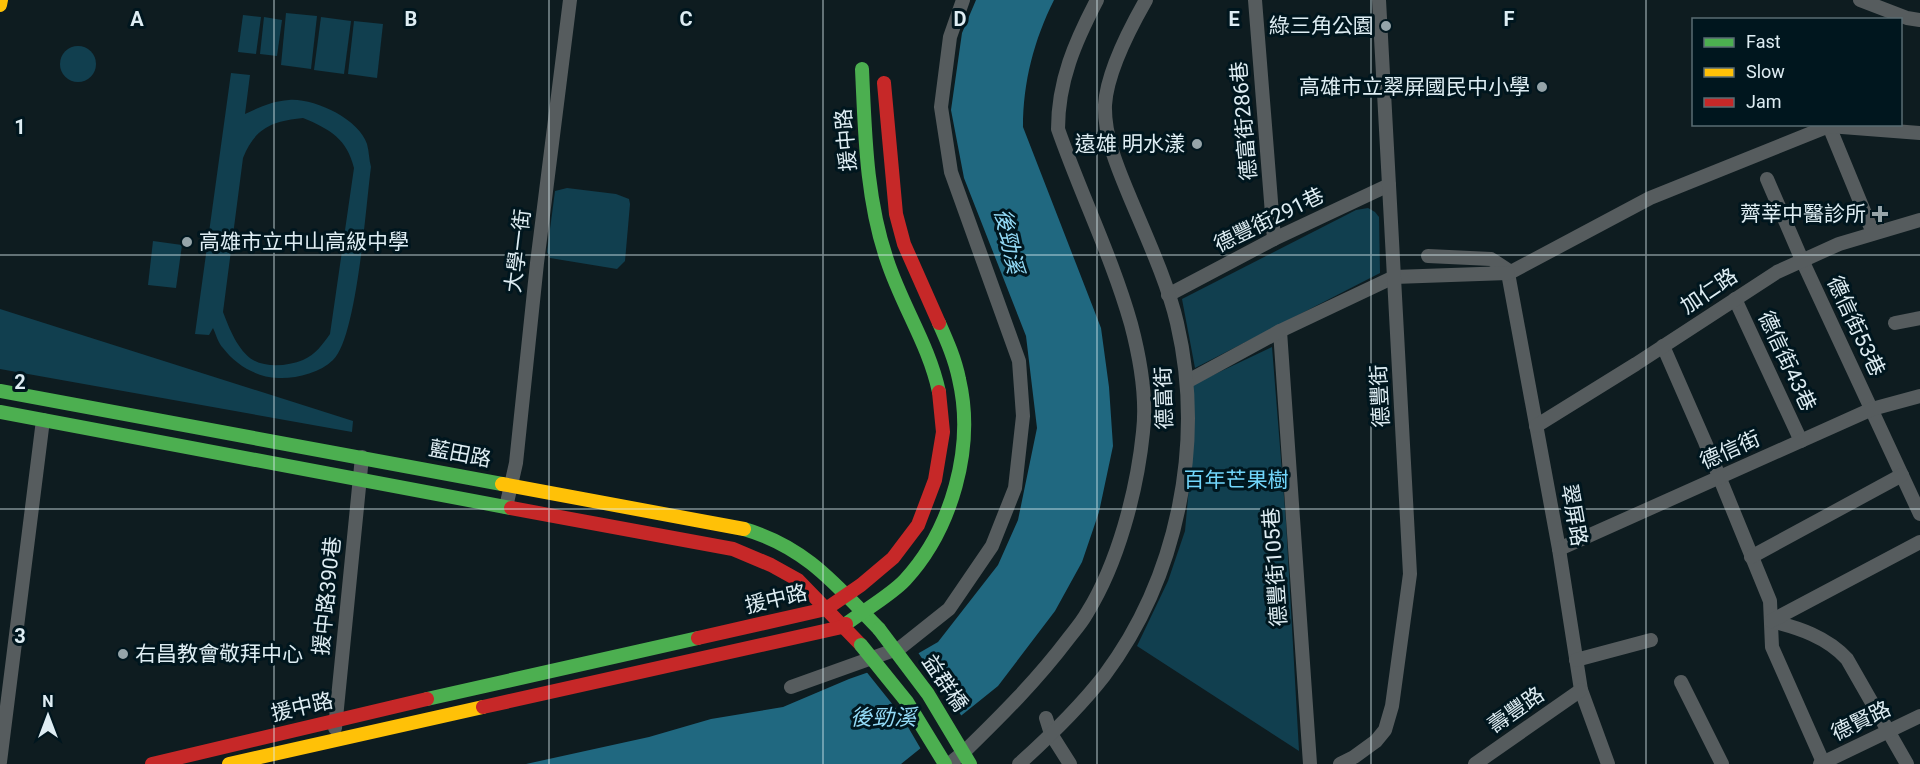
<svg xmlns="http://www.w3.org/2000/svg" width="1920" height="764" viewBox="0 0 1920 764" font-family="Roboto,'Noto Sans TC',sans-serif">
<style>
.green{fill:#113f4f;fill-rule:evenodd}
.water{fill:#206880}
.pier{fill:#0e1c20}
.lines{fill:none;stroke-linecap:round;stroke-linejoin:round}
.street{stroke:#565c5e;stroke-width:14}
.fast{stroke:#4caf50;stroke-width:14}
.slow{stroke:#ffc107;stroke-width:14}
.jam{stroke:#c62828;stroke-width:14}
.fast-bridge{stroke:#4caf50;stroke-width:14}
.grid{fill:none;stroke:#deedf3;stroke-width:1.5;stroke-opacity:0.55}
.poi-dot{fill:#95a4a9;stroke:#00161e;stroke-width:2}
.labels{text-anchor:middle;dominant-baseline:central;stroke-width:6;stroke-linejoin:round;paint-order:stroke}
.poi-label{font-size:21px;fill:#deedf3;stroke:#00161e;text-anchor:end}
.street-label{font-size:21px;fill:#deedf3;stroke:#00161e}
.park-label{font-size:21px;fill:#71d6fb;stroke:#00161e}
.water-label{font-size:22px;font-style:italic;fill:#93daf6;stroke:#00161e}
.grid-label{font-size:20px;text-anchor:middle;font-weight:bold;fill:#deedf3;stroke:#00161e;stroke-width:6;stroke-linejoin:round;paint-order:stroke}
</style>
<rect width="100%" height="100%" fill="#0e1c20"/>
<g class="green">
<polygon points="286,13 317,16 311,69 281,65"/>
<polygon points="243,15 261,17 256,54 238,52"/>
<polygon points="264,17 282,20 277,56 260,54"/>
<polygon points="321,17 351,21 344,74 314,70"/>
<polygon points="354,21 383,24 377,78 348,74"/>
<circle cx="78" cy="64" r="18"/>
<path d="M231 73 250 75 245 114C260 107 273 101 289 100 314 98 359 119 367 144 369 151 369 160 371 167 366 204 357 338 333 360 320 373 295 379 278 378 256 377 236 365 223 348 218 343 216 334 213 328L209 335 195 334ZM303 118C330 129 347 139 354 168L330 334C323 344 315 355 303 360 288 366 267 368 253 360 238 351 229 328 223 312L243 158C255 128 272 121 303 118Z"/>
<polygon points="567,188 616,194 629,199 630,204 625,261 617,269 550,258 547,252 555,191"/>
<polygon points="1368,208 1375,212 1379,217 1380,273 1195,368 1182,299 1356,210"/>
<polygon points="153,241 182,245 176,288 148,285"/>
<polygon points="0,309 353,421 352,432 0,369"/>
<polygon points="1272,347 1286,522 1299,751 1137,646 1168,581 1185,531 1194,432 1192,385"/>
</g>
<path class="water" d="M976 0H1054C1034 40 1023 82 1023 127L1101 328 1109 387 1113 446 1099 512 1082 562 1055 611 998 686 901 764H526L649 737 711 719 783 707 849 679 912 657 938 642 998 565 1018 520 1037 428 1026 336 964 178 951 110 962 33Z"/>
<polygon class="pier" points="917,651 963,718 922,751 901,715 865,670"/>
<g class="lines">
<g class="street">
<polyline points="1255,0 1274,239"/>
<polyline points="1860,0 1907,18 1920,20"/>
<polyline points="1829,126 1873,233"/>
<polyline points="1767,179 1802,260 1920,514"/>
<polyline points="1428,256 1491,259 1511,272 1508,273 1559,549 1581,690 1608,764"/>
<polyline points="1511,272 1650,198 1829,126 1920,133"/>
<polyline points="1168,295 1274,239 1389,185"/>
<polyline points="1735,299 1801,441"/>
<polyline points="1895,323 1920,318"/>
<polyline points="1280,331 1310,764"/>
<polyline points="1663,346 1705,442 1770,601 1772,647 1823,762"/>
<polyline points="1188,381 1280,331 1394,277 1508,273"/>
<polyline points="1536,426 1636,364 1777,272 1839,244 1920,220"/>
<polyline points="506,507 516,463 537,263 570,0"/>
<polyline points="1559,549 1872,409 1920,396"/>
<polyline points="1751,557 1902,475"/>
<path d="M1771 621C1799 628 1827 637 1847 659L1907 764"/>
<polyline points="1771,621 1920,542"/>
<polyline points="1576,660 1651,640"/>
<polyline points="1681,682 1722,764"/>
<polyline points="791,687 900,648 949,609 992,546 1015,488 1023,416 1019,361 951,172 941,107 950,37 963,0"/>
<polyline points="1046,718 1051,734 1070,764"/>
<polyline points="335,728 362,457"/>
<polyline points="0,762 43,420"/>
<path d="M949 764 964 752C1001 716 1037 680 1068 639 1075 630 1082 622 1087 613 1118 563 1137 491 1143 432 1147 398 1140 358 1131 324 1112 257 1081 195 1058 129 1058 81 1075 42 1097 0"/>
<path d="M1019 764C1049 737 1079 708 1104 676 1178 577 1205 443 1177 323 1168 284 1147 238 1131 200 1119 171 1104 138 1105 105 1107 72 1130 28 1146 0"/>
<polyline points="1340,764 1354,757 1376,741 1385,730 1392,706 1410,574 1379,0"/>
<polyline points="1475,764 1581,690"/>
<polyline points="1820,764 1920,716"/>
</g>
<g class="fast">
<path d="M862 69C865 133 866 199 887 260 902 306 929 345 939 392"/>
<polyline points="0,391 502,484"/>
<polyline points="0,412 511,508"/>
<path d="M744 529C806 547 836 585 879 629"/>
<path d="M846 624C863 611 891 595 905 580 952 529 975 447 959 379 955 359 947 341 939 323"/>
<polyline points="427,699 698,638"/>
</g>
<g class="slow">
<polyline points="0,5 1,0"/>
<polyline points="502,484 744,529"/>
<polyline points="229,764 483,707"/>
</g>
<g class="jam">
<polyline points="884,83 896,214 904,244 939,323"/>
<polyline points="511,508 733,549 771,565 798,580 861,645"/>
<polyline points="698,638 826,609 861,585 893,558 918,525 935,480 943,432 939,392"/>
<polyline points="483,707 842,627 846,624"/>
<polyline points="152,764 427,699"/>
</g>
<g class="fast-bridge">
<polyline points="879,629 928,694 970,764"/>
<polyline points="861,645 907,702 945,764"/>
</g>
</g>
<path class="grid" d="M274 0V764M549 0V764M823 0V764M1097 0V764M1371 0V764M1646 0V764M0 255H1920M0 509H1920"/>
<g class="poi-dot">
<circle cx="1386" cy="26" r="6"/>
<circle cx="1542" cy="87" r="6"/>
<circle cx="1197" cy="144" r="6"/>
<path d="M1877 205h6v6h6v6h-6v6h-6v-6h-6v-6h6z"/>
<circle cx="187" cy="242" r="6"/>
<circle cx="123" cy="654" r="6"/>
</g>
<g class="labels">
<g class="poi-label">
<text x="1374" y="26">綠三角公園</text>
<text x="1530" y="87">高雄市立翠屏國民中小學</text>
<text x="1185" y="144">遠雄 明水漾</text>
<text x="1866" y="214">薺莘中醫診所</text>
<text x="199" y="242" text-anchor="start">高雄市立中山高級中學</text>
<text x="135" y="654" text-anchor="start">右昌教會敬拜中心</text>
</g>
<g class="street-label">
<text transform="translate(1244 121) rotate(-95)">德富街286巷</text>
<text transform="translate(846 140) rotate(-95)">援中路</text>
<text transform="translate(1269 220) rotate(-26)">德豐街291巷</text>
<text transform="translate(518 251) rotate(-83)">大學一街</text>
<text transform="translate(1709 291) rotate(-34)">加仁路</text>
<text transform="translate(1856 326) rotate(65)">德信街53巷</text>
<text transform="translate(1787 361) rotate(65)">德信街43巷</text>
<text transform="translate(1380 396) rotate(-93)">德豐街</text>
<text transform="translate(1164 398) rotate(-92)">德富街</text>
<text transform="translate(1730 450) rotate(-24)">德信街</text>
<text transform="translate(460 454) rotate(11)">藍田路</text>
<text transform="translate(1574 515) rotate(80)">翠屏路</text>
<text transform="translate(1275 567) rotate(-94)">德豐街105巷</text>
<text transform="translate(327 596) rotate(-84)">援中路390巷</text>
<text transform="translate(776 599) rotate(-13)">援中路</text>
<text transform="translate(945 683) rotate(56)">益群橋</text>
<text transform="translate(302 707) rotate(-13)">援中路</text>
<text transform="translate(1516 710) rotate(-35)">壽豐路</text>
<text transform="translate(1861 721) rotate(-26)">德賢路</text>
</g>
<g class="park-label">
<text x="1236" y="480">百年芒果樹</text>
</g>
<g class="water-label">
<text transform="translate(1009 241) rotate(78)">後勁溪</text>
<text x="883" y="717">後勁溪</text>
</g>
</g>
<g class="grid-label">
<text x="137" y="26">A</text>
<text x="411" y="26">B</text>
<text x="686" y="26">C</text>
<text x="960" y="26">D</text>
<text x="1234" y="26">E</text>
<text x="1509" y="26">F</text>
<text x="20" y="134">1</text>
<text x="20" y="389">2</text>
<text x="20" y="643">3</text>
</g>
<rect x="1692" y="18" width="210" height="108" fill="#00161e" stroke="#596c73" stroke-width="1.5"/>
<rect x="1704" y="38" width="30" height="9" fill="#4caf50" stroke="#596c73" stroke-width="1.5"/>
<text x="1746" y="48" font-size="18" fill="#deedf3">Fast</text>
<rect x="1704" y="68" width="30" height="9" fill="#ffc107" stroke="#596c73" stroke-width="1.5"/>
<text x="1746" y="78" font-size="18" fill="#deedf3">Slow</text>
<rect x="1704" y="98" width="30" height="9" fill="#c62828" stroke="#596c73" stroke-width="1.5"/>
<text x="1746" y="108" font-size="18" fill="#deedf3">Jam</text>
<g transform="translate(48 716)" stroke="#00161e" stroke-width="4.5" paint-order="stroke">
<path d="M0-4.5L10 22L0 15L-10 22Z" fill="#deedf3"/>
<text y="-9" font-size="16" font-weight="bold" text-anchor="middle" fill="#deedf3">N</text>
</g>
</svg>
